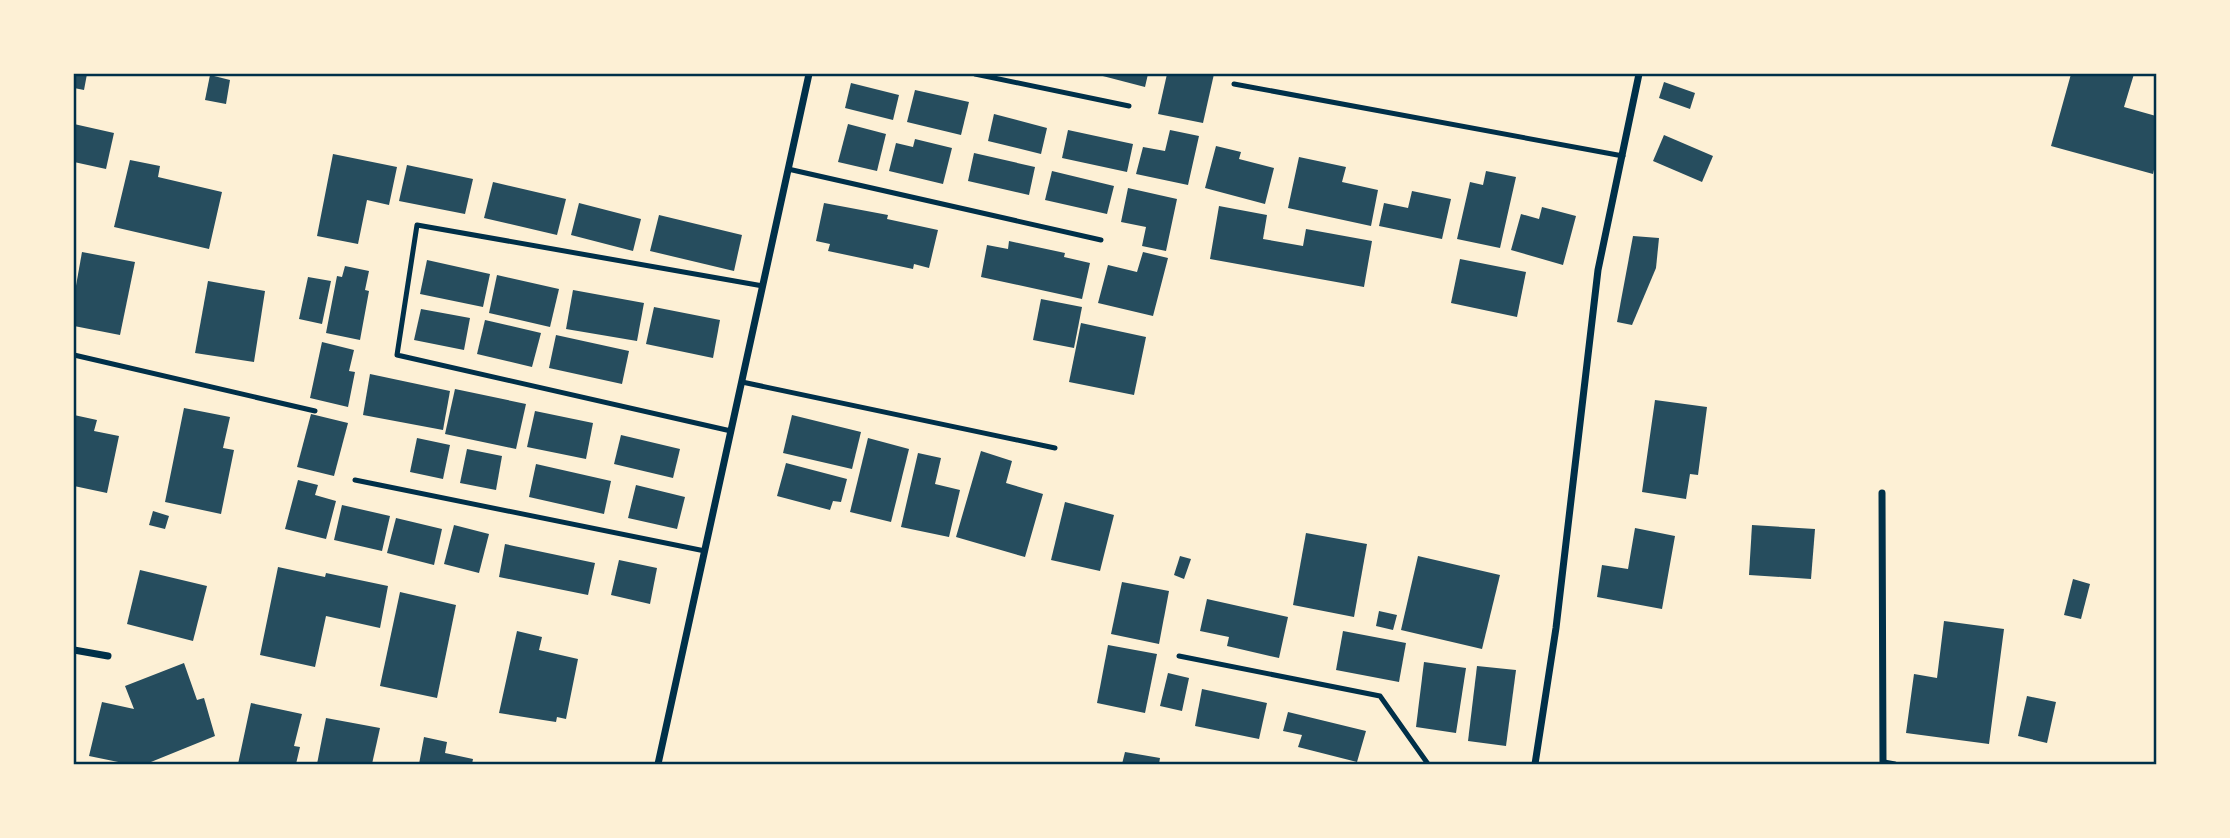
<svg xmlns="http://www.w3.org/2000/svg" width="2230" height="838" viewBox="0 0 2230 838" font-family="Helvetica,sans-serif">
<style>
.building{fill:#264d5e}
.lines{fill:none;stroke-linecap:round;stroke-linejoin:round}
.service{stroke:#003049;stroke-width:5}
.minor{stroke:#003049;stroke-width:7}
.neatline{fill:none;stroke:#003049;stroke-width:2.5}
</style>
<rect width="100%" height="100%" fill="#fdf0d5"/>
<g class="building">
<polygon points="74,74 87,74 84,90 74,88"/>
<polygon points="1095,74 1148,74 1145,87"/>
<polygon points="1167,74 1214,74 1203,123 1158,114"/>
<polygon points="2071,74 2134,74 2124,107 2156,116 2156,161 2153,174 2051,146"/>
<polygon points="210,75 230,80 226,104 205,100"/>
<polygon points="1664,82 1695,93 1690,109 1659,98"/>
<polygon points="851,83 899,95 893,120 845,108"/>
<polygon points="915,90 969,102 961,135 907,122"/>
<polygon points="994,114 1047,128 1041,154 988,141"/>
<polygon points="74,124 114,133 106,169 74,162"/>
<polygon points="848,124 886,134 877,171 838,162"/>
<polygon points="1068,130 1133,144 1127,172 1062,158"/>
<polygon points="1170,130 1199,136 1188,185 1136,174 1143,147 1165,151"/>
<polygon points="1664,135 1713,156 1702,182 1653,161"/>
<polygon points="915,139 952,148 943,184 889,171 896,143 913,147"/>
<polygon points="1216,146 1241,152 1239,159 1274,168 1265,204 1205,188"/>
<polygon points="974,153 1035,167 1029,195 968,181"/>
<polygon points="333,154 397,167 389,205 367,200 358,244 317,236"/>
<polygon points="1299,157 1346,167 1342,182 1378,190 1371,226 1288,208"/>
<polygon points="130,160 160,166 158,177 222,192 209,249 114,227"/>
<polygon points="407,165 473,179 465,214 399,201"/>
<polygon points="1052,171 1114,186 1107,214 1045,200"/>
<polygon points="1486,171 1516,177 1500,248 1457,239 1470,182 1483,185"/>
<polygon points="493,182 566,199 557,235 484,218"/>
<polygon points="1128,188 1177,199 1166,251 1142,246 1146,227 1121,222"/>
<polygon points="1412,191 1451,199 1442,239 1379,226 1384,203 1408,208"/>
<polygon points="579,203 641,219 633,251 571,235"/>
<polygon points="824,203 888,215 887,219 938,230 929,268 914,264 913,269 828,251 830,244 816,241"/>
<polygon points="1219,206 1267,215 1263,239 1303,246 1306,229 1372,241 1364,287 1210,259"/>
<polygon points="1542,207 1576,216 1563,265 1511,250 1521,214 1539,219"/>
<polygon points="659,215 742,235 734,271 650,251"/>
<polygon points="1633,236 1659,238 1656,268 1632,325 1617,322"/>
<polygon points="1009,241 1065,253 1064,257 1090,263 1082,299 981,277 987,245 1008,249"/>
<polygon points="82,252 135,262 120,335 74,326 74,297"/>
<polygon points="1143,252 1168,258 1153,316 1098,303 1108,265 1137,272"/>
<polygon points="1460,259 1526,272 1517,317 1451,303"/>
<polygon points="427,260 490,274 483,307 420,294"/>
<polygon points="345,266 369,271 365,290 369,291 360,340 326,333 337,276 342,277"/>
<polygon points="497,275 559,289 550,327 489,313"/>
<polygon points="308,277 331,281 322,324 299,319"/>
<polygon points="208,281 265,291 254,362 195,353"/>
<polygon points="573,290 644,303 637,341 566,329"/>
<polygon points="1041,299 1082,307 1074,348 1033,340"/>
<polygon points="654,307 720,320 713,358 646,344"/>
<polygon points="421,309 470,318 464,350 414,340"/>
<polygon points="485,320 541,333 532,367 477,354"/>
<polygon points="1081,323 1146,337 1134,395 1069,382"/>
<polygon points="556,335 629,351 622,384 549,368"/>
<polygon points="322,342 354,350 349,371 355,372 348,407 310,398"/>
<polygon points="370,374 450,391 443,430 363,415"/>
<polygon points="455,389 526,404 516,449 445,434"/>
<polygon points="1655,400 1707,407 1698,475 1690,474 1686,499 1642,492"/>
<polygon points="184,408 230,417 223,448 234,450 221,514 165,502"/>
<polygon points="535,411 593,423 586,459 527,447"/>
<polygon points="311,414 348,423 334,476 297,467"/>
<polygon points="74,415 97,420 94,431 119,436 107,493 74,486"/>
<polygon points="792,415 861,432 852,469 783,453"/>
<polygon points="621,435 680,449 673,478 614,464"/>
<polygon points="417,438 450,445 443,479 410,472"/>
<polygon points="868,438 909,449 891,522 850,512"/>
<polygon points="467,449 502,456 496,490 460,483"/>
<polygon points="981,451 1012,461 1006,483 1043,494 1025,557 956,537"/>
<polygon points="918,453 941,458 935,484 960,490 949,537 901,527"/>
<polygon points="786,463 847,479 841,502 833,501 830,510 777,496"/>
<polygon points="536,464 611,481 604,514 529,497"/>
<polygon points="298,480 318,485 315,495 336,501 326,539 285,529"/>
<polygon points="636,485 685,497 677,529 628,518"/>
<polygon points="1065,502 1114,515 1100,571 1051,560"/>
<polygon points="342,505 390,516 382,551 334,540"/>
<polygon points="153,511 169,516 165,529 149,525"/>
<polygon points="396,518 442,529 434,565 387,553"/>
<polygon points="454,525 489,534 479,573 444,564"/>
<polygon points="1752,525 1815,529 1811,579 1749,575"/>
<polygon points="1635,528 1675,536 1662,609 1597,597 1602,565 1628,569"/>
<polygon points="1306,533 1367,544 1354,617 1293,605"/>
<polygon points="505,544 595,563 588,595 499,577"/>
<polygon points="1180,556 1191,559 1184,579 1174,575"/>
<polygon points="1418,556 1500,575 1482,649 1401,630"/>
<polygon points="619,560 657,568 650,604 611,595"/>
<polygon points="278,567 325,577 326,573 388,586 380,628 326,616 315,667 260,655"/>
<polygon points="140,570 207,586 193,641 127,624"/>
<polygon points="2073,579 2090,584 2081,619 2064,615"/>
<polygon points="1122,582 1169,591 1159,644 1111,634"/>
<polygon points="400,592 456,605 437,698 380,686"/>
<polygon points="1207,599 1288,617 1279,658 1227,646 1229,637 1200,631"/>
<polygon points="1379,611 1397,615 1393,630 1376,626"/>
<polygon points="1944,621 2004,629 1989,744 1906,733 1914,674 1937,678"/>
<polygon points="517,631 542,637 539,650 578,659 566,719 557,717 556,722 499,713"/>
<polygon points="1343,631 1406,643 1399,682 1336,670"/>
<polygon points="1108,645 1157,654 1145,713 1097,703"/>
<polygon points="1424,662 1466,668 1456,733 1416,727"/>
<polygon points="184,663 197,700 204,698 215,736 146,764 128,764 89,756 102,702 134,709 125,686"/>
<polygon points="1477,666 1516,670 1506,746 1468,741"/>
<polygon points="1168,673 1189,678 1182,711 1160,706"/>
<polygon points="1202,689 1267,703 1259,739 1195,726"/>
<polygon points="2027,696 2056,702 2047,743 2018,736"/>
<polygon points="251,703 302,714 294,746 300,747 296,764 238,764"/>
<polygon points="1288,712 1366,731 1357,762 1298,747 1302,735 1283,731"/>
<polygon points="326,718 380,728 372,764 317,764"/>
<polygon points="424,737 447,742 445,753 473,759 472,764 419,764"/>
<polygon points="1125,752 1160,758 1159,764 1122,764"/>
</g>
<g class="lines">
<g class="service">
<polyline points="975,74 1129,106"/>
<polyline points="1234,84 1623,156"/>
<polyline points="788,169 1101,240"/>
<polyline points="74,355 315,411"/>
<polyline points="742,382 1055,448"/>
<polyline points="731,431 397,355 417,225 763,286"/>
<polyline points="355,480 705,551"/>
<polyline points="1179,656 1380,696 1428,764"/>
<polyline points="1884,762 1895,764"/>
</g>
<g class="minor">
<polyline points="1882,493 1883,764"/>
<polyline points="74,650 108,656"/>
<polyline points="658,764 809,74"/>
<polyline points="1535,764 1556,628 1598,270 1639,74"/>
</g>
</g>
<rect width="2230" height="838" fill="none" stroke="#fdf0d5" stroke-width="150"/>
<rect x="75" y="75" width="2080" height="688" class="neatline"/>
</svg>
